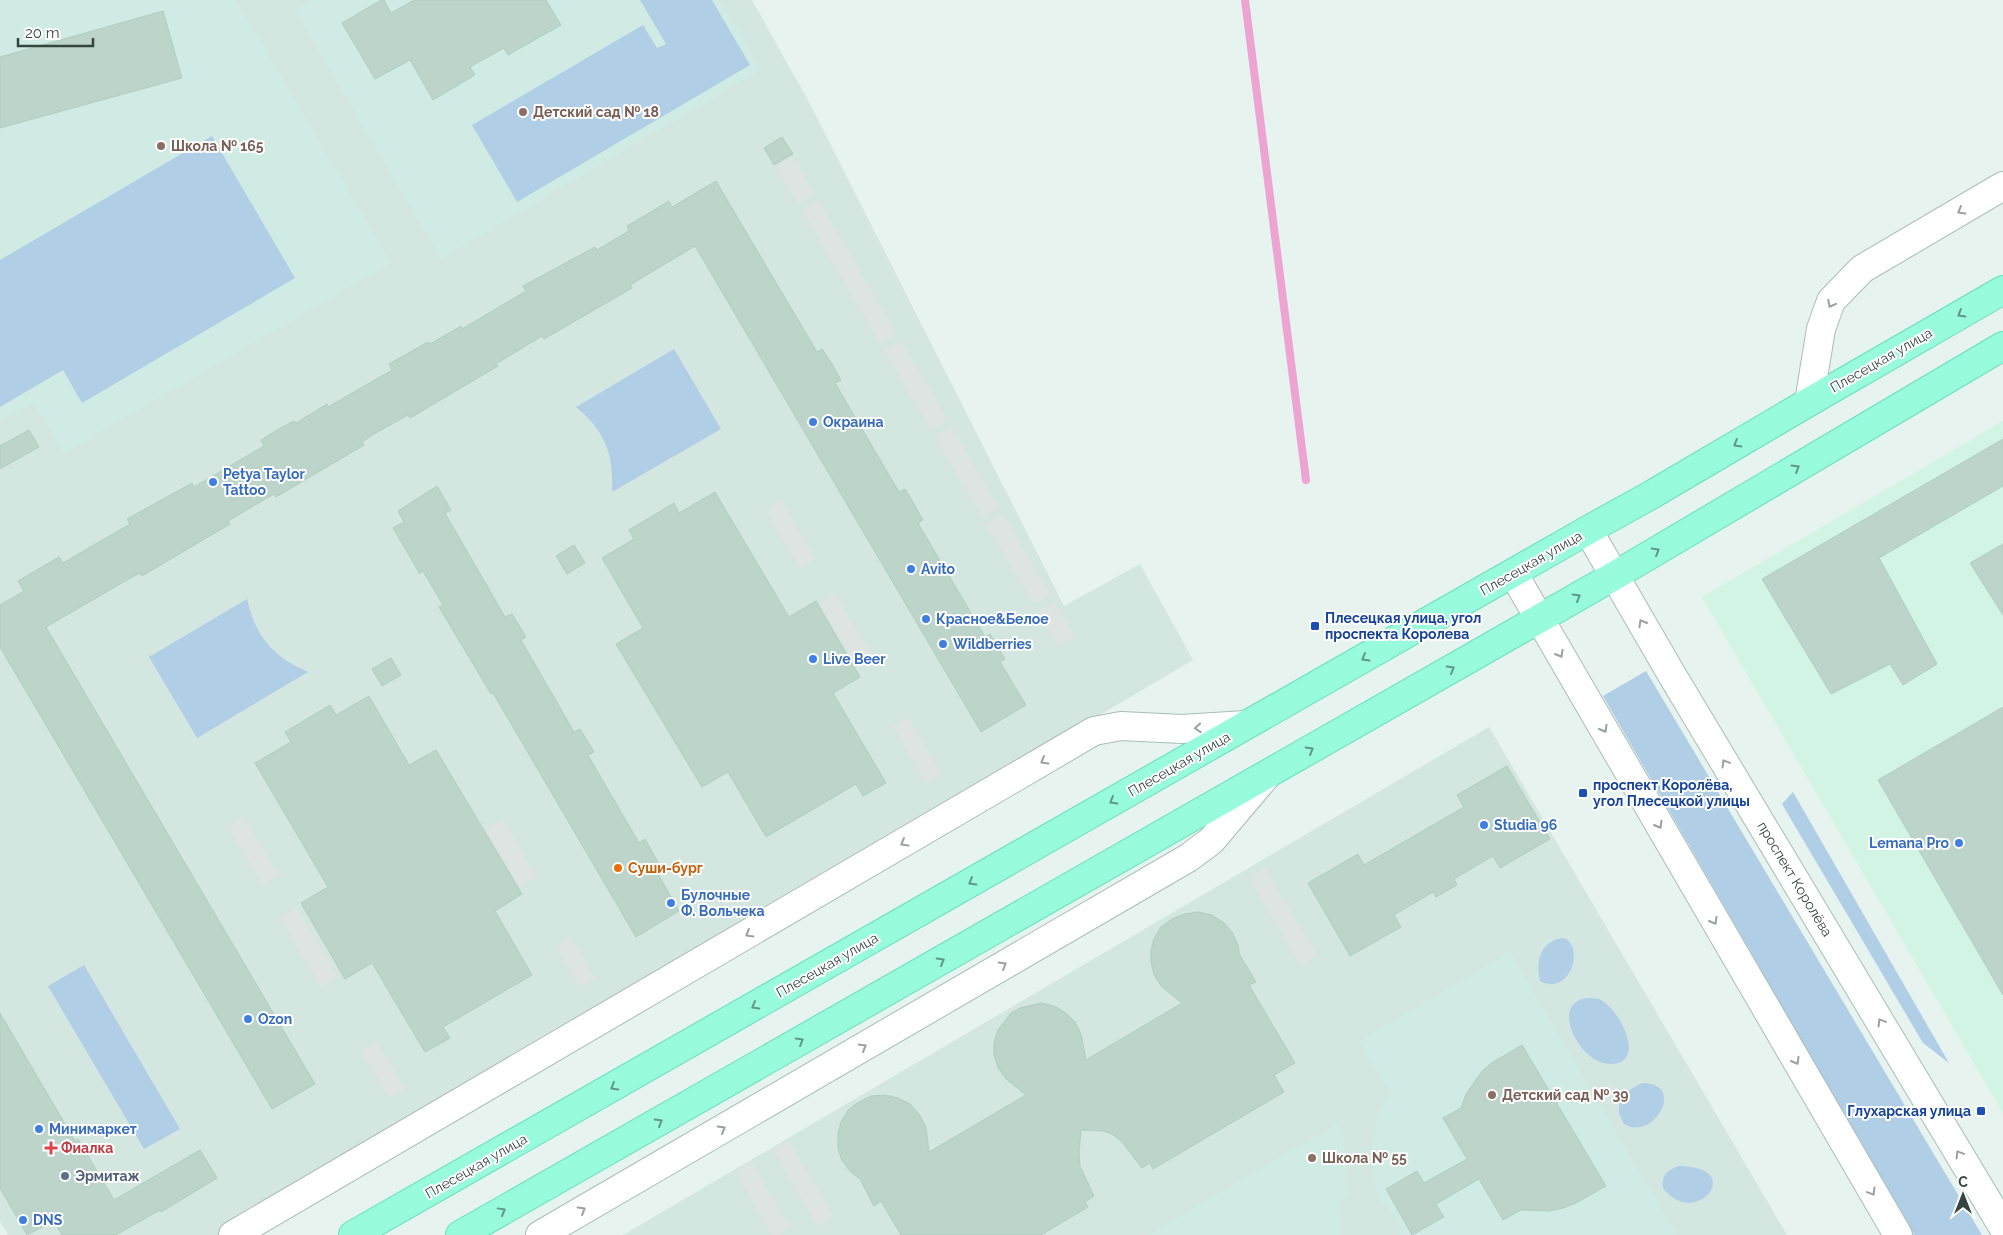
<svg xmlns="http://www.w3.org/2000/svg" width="2003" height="1235" viewBox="0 0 2003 1235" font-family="Raleway,sans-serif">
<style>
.residential{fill:#d4e6e0}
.commercial{fill:#d2f4e5}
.education{fill:#d0ebe3}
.green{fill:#b0cfe6}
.parking{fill:#dee4e1}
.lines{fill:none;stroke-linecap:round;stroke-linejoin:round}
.stream{stroke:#eea4d2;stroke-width:8}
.building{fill:#bcd4ca;stroke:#afcec1}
.minor-casing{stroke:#a9beb6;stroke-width:30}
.major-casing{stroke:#67e0b8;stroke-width:30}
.minor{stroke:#fff;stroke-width:28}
.major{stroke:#97fbdc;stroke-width:28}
.oneway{stroke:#9aa29f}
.oneway2{stroke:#629786}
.education-dot{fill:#8d6e63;stroke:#fff;stroke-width:2}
.shop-dot{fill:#3f7fe0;stroke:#fff;stroke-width:2}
.transit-dot{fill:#1a4fb4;stroke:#fff;stroke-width:2}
.food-dot{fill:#e8710a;stroke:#fff;stroke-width:2}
.health-dot{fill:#e0444e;stroke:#fff;stroke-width:2}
.service-dot{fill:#5c6f8a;stroke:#fff;stroke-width:2}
.labels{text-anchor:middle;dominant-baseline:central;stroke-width:4;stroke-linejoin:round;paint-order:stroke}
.education-label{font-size:14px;font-weight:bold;fill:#785e54;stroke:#fff;text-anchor:start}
.street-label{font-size:14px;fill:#36453f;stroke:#fff}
.shop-label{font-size:14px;font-weight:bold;fill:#366cbe;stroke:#fff;text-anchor:start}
.transit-label{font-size:14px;font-weight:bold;fill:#164399;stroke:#fff;text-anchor:start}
.food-label{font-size:14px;font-weight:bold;fill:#c56008;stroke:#fff;text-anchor:start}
.health-label{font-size:14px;font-weight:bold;fill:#be3a42;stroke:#fff;text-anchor:start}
.service-label{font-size:14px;font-weight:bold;fill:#4e5e75;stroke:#fff;text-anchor:start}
</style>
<rect width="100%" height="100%" fill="#e6f3ee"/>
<g class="residential">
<polygon points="0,0 752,0 810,104 1064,606 1140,564 1193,660 218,1235 8,1235 0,1222"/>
<polygon points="1489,727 1787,1235 623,1235"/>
</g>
<polygon class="commercial" points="2003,421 2003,1113 1702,597"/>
<g class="education">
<polygon points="0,0 236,0 391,263 64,453 34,403 0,422"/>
<polygon points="313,0 721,0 761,70 441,259 295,10"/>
<polygon points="1510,952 1677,1235 1399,1235 1397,1234 1402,1230 1385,1201 1380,1204 1373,1181 1370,1159 1373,1135 1379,1114 1390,1093 1359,1041"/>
<polygon points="1342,1121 1349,1196 1340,1201 1342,1235 1148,1235"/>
</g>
<g class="green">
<polygon points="640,0 712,0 750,65 517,202 472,125 643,25 657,48 666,44"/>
<polygon points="212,136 295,278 82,403 63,370 0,407 0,260"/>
<path d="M674 349 721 429 612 492C614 454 605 431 576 407Z"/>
<path d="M247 599C256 637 272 656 308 672L197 738 149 657Z"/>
<polygon points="1646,671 1982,1235 1914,1235 1911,1230 1603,696"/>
<polygon points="1793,792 1949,1063 1923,1043 1782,804"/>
<path d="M1564 938C1585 947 1570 997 1540 981 1535 961 1541 940 1564 938Z"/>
<polygon points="84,965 180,1129 144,1149 48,986"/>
<path d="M1587 998C1591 998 1595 998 1599 999 1618 1007 1648 1062 1612 1064 1580 1066 1548 1003 1587 998Z"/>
<path d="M1643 1083C1685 1084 1656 1137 1628 1126 1625 1125 1622 1122 1621 1118 1613 1101 1629 1088 1643 1083Z"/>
<path d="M1678 1166C1749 1166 1695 1231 1663 1188 1661 1175 1667 1171 1678 1166Z"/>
</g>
<g class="parking">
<polygon points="793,157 815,194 798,204 776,167"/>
<polygon points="818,200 897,334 880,343 802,210"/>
<polygon points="901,340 948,420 931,430 884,350"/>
<polygon points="952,427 999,508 983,518 935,437"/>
<polygon points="781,501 816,559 800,569 766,510"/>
<polygon points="1003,514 1050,595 1034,604 986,524"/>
<polygon points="835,593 873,657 857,666 819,602"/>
<polygon points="1055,602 1075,636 1058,646 1038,611"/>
<polygon points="908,717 942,774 926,783 893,726"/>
<polygon points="244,817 279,876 263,885 228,826"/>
<polygon points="503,820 537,877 520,887 486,830"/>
<polygon points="1265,868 1317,956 1301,965 1249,878"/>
<polygon points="297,907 338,977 321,987 280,917"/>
<polygon points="571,937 595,978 580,987 556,946"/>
<polygon points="377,1041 405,1089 389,1098 361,1050"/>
<polygon points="789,1141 834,1217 818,1227 773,1150"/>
<polygon points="752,1163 790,1228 778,1235 772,1235 736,1172"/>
</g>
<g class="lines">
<polyline class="stream" points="1245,0 1306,480"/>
</g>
<g class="building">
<polygon points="381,0 384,0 391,13 414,0 546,0 561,25 508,55 504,48 470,67 475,75 433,100 410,60 375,79 342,23"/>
<polygon points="163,11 182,78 0,128 0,57"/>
<polygon points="782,137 793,154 774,165 764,148"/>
<polygon points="716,181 817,352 822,349 832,364 841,380 835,383 899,492 905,489 914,504 923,520 918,523 985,637 990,634 997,646 1005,659 1000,662 1026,705 981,732 695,246 630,285 632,288 544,339 542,336 496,364 498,366 410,418 408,415 374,434 362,442 364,445 276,497 274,494 228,521 230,524 142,576 140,573 127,580 46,627 315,1084 272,1109 0,647 0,605 24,591 18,581 59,557 63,563 130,524 127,519 192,483 194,487 264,446 261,440 277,430 294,421 296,423 327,404 328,407 392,370 389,364 428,342 430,344 461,326 462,329 526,291 523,286 595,247 597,250 629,231 627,226 669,201 672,207"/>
<polygon points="29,430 39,447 0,469 0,446"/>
<polygon points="2003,439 2003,486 1879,558 1937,664 1903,685 1890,664 1831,694 1762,579"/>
<polygon points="437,486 451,510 445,513 505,617 512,614 526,637 521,640 574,732 580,729 594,752 588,755 639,843 645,839 659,864 654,867 679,911 636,937 493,693 491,694 439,607 443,605 423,571 420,574 393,528 404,522 398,511"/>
<polygon points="715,492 789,617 816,601 860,677 833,693 886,783 863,796 856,784 766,837 728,772 702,787 616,644 643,628 602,558 634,539 629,530 674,503 679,513"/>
<polygon points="2003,544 2003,615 1970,563"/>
<polygon points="574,545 585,563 567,574 556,556"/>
<polygon points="391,658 401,675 382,686 372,669"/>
<polygon points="369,696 409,765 436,750 522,894 495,911 532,975 443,1027 450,1038 425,1052 372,963 345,979 301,903 328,887 255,763 291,742 285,732 330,705 336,715"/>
<polygon points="2003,707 2003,995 1878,780"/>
<polygon points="1507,766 1550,839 1500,868 1493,856 1454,879 1457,885 1436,897 1433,892 1394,915 1401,927 1350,956 1308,883 1358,854 1364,865 1464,807 1457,795"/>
<polygon points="1198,912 1212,915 1223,922 1232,932 1238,945 1239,954 1256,982 1249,985 1295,1063 1274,1075 1284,1092 1153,1169 1150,1163 1142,1168 1122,1142 1112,1134 1103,1131 1081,1130 1079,1153 1080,1166 1094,1196 1085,1202 1088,1207 1041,1235 901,1235 881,1201 874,1206 860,1179 851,1172 842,1161 838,1148 838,1134 841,1122 848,1110 859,1102 871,1096 885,1095 898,1098 910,1104 919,1114 926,1127 929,1152 1026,1095 1006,1079 998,1068 994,1055 994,1042 998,1030 1011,1013 1020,1008 1041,1003 1054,1006 1066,1013 1075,1022 1081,1034 1086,1060 1182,1003 1162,987 1154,975 1151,962 1151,950 1154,939 1161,927 1172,919 1185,914"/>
<polygon points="0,1013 75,1141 78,1139 114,1200 200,1150 217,1178 161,1212 160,1210 116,1235 62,1235 54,1221 27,1235 0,1188"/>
<polygon points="1522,1045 1606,1186 1576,1203 1563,1208 1549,1211 1521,1210 1503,1220 1479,1179 1436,1204 1444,1217 1412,1235 1386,1189 1417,1171 1424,1183 1467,1159 1443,1118 1461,1108 1466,1094 1482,1071 1493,1062"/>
</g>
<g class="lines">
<defs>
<g id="minor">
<polyline points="1809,402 1821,329 1831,301 1862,269 2003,186"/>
<polyline points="1588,530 1672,675 2003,1227"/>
<polyline points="1513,573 1898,1235"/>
<polyline points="233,1235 1094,731 1121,726 1182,729 1246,725"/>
<polyline points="540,1235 1188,858 1211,841 1266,776"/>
</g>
<g id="major">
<polyline points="353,1235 1588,530 1651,495 1809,402 2003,290"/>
<polyline points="460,1235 1614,576 2003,346"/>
</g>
</defs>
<use href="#minor" class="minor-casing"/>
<use href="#major" class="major-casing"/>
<use href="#minor" class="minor"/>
<use href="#major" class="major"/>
</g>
<defs><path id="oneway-chevron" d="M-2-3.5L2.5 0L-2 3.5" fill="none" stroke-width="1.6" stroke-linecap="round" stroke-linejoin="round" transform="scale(1.25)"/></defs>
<g class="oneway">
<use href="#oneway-chevron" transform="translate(1961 211) rotate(150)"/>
<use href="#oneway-chevron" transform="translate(1831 304) rotate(118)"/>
<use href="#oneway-chevron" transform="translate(1642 623) rotate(-120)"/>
<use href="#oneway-chevron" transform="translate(1560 654) rotate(60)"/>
<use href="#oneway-chevron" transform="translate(1198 728) rotate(176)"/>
<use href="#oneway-chevron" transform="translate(1604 729) rotate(60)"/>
<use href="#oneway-chevron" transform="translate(1044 761) rotate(150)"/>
<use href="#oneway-chevron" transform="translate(1725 763) rotate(-121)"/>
<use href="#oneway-chevron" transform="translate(1659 825) rotate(60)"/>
<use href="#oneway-chevron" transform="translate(904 843) rotate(150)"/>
<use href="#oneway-chevron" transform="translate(1714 921) rotate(60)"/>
<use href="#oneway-chevron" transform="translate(749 934) rotate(149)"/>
<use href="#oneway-chevron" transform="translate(1003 965) rotate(-30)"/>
<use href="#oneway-chevron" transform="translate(1881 1022) rotate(-121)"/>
<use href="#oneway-chevron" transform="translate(863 1047) rotate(-30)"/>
<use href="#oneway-chevron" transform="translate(1796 1061) rotate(60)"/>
<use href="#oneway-chevron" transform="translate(722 1129) rotate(-30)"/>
<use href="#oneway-chevron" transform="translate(1959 1154) rotate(-121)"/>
<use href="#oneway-chevron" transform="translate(1872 1192) rotate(59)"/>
<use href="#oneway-chevron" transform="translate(582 1210) rotate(-30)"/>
</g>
<g class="oneway2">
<use href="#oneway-chevron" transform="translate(1961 314) rotate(150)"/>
<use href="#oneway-chevron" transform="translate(1737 444) rotate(149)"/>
<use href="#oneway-chevron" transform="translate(1796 468) rotate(-31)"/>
<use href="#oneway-chevron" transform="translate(1656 551) rotate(-31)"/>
<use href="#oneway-chevron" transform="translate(1577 597) rotate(-30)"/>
<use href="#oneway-chevron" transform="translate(1365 658) rotate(150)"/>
<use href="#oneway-chevron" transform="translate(1451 669) rotate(-30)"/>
<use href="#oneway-chevron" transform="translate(1310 750) rotate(-30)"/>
<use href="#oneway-chevron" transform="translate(1113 801) rotate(150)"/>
<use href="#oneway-chevron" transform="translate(972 882) rotate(150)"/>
<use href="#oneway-chevron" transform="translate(941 961) rotate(-30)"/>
<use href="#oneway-chevron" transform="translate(755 1006) rotate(150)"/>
<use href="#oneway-chevron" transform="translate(800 1041) rotate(-30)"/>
<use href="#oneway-chevron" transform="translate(614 1087) rotate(150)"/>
<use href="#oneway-chevron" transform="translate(659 1122) rotate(-30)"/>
<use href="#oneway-chevron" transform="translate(502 1211) rotate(-29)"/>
</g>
<g class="education-dot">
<circle cx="523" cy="112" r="5"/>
<circle cx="161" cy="146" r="5"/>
<circle cx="1492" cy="1095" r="5"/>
<circle cx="1312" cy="1158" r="5"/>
</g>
<g class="shop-dot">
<circle cx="813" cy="422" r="5"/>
<circle cx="213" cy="482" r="5"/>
<circle cx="911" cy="569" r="5"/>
<circle cx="926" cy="619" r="5"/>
<circle cx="943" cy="644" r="5"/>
<circle cx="813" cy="659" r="5"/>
<circle cx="1484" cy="825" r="5"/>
<circle cx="1959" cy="843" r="5"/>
<circle cx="671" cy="903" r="5"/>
<circle cx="248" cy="1019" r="5"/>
<circle cx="39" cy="1129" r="5"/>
<circle cx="23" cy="1220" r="5"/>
</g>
<g class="transit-dot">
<rect x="1310" y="621" width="10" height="10" rx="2.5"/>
<rect x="1578" y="788" width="10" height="10" rx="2.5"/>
<rect x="1976" y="1106" width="10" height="10" rx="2.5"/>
</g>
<circle class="food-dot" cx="618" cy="868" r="5"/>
<path class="health-dot" d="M48.5 1140.5h5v5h5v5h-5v5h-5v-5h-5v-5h5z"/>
<circle class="service-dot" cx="65" cy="1176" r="5"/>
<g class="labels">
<g class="education-label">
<text x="533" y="112">Детский сад № 18</text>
<text x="171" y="146">Школа № 165</text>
<text x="1502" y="1095">Детский сад № 39</text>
<text x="1322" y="1158">Школа № 55</text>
</g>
<g class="street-label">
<text transform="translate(1881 360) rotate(-30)">Плесецкая улица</text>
<text transform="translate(1531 563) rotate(-30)">Плесецкая улица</text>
<text transform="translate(1179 764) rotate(-30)">Плесецкая улица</text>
<text transform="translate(1795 879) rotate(59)">проспект Королёва</text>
<text transform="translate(827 965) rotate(-30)">Плесецкая улица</text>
<text transform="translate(476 1166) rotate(-30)">Плесецкая улица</text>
</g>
<g class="shop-label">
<text x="823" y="422">Окраина</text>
<text x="223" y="474">Petya Taylor<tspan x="223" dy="16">Tattoo</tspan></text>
<text x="921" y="569">Avito</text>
<text x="936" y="619">Красное&amp;Белое</text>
<text x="953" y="644">Wildberries</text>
<text x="823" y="659">Live Beer</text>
<text x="1494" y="825">Studia 96</text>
<text x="1949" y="843" text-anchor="end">Lemana Pro</text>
<text x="681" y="895">Булочные<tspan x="681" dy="16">Ф. Вольчека</tspan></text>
<text x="258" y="1019">Ozon</text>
<text x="49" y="1129">Минимаркет</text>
<text x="33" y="1220">DNS</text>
</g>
<g class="transit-label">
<text x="1325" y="618">Плесецкая улица, угол<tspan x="1325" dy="16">проспекта Королева</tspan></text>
<text x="1593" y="785">проспект Королёва,<tspan x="1593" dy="16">угол Плесецкой улицы</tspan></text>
<text x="1971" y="1111" text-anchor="end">Глухарская улица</text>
</g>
<g class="food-label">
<text x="628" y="868">Суши-бург</text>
</g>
<g class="health-label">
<text x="61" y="1148">Фиалка</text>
</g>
<g class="service-label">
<text x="75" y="1176">Эрмитаж</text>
</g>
</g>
<g transform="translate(1963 1195)" stroke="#ffffff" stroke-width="4" paint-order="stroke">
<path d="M0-4L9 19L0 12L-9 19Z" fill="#36453f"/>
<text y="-8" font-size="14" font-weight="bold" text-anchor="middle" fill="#36453f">С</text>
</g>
<path d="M18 38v8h75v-8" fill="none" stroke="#36453f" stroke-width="2.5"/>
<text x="25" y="38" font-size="15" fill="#36453f" stroke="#ffffff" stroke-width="4" paint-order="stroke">20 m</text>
</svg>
